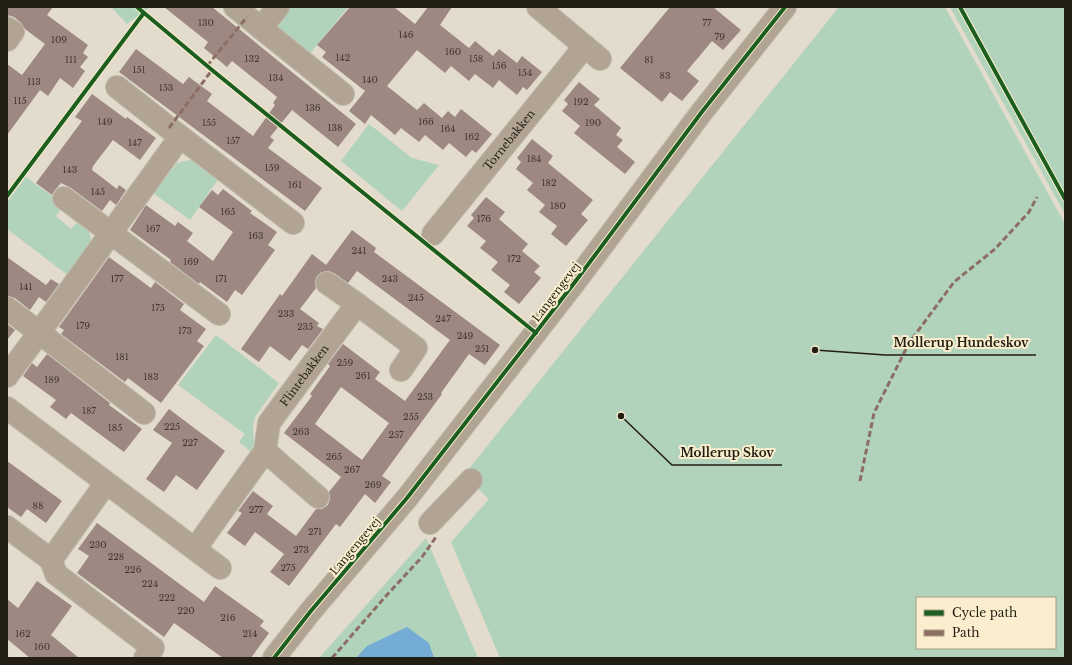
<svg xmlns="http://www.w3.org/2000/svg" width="1072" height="665" viewBox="0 0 1072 665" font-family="'Libre Baskerville',serif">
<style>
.green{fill:#b1d3bb;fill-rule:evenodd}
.water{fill:#74acd5}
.building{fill:#9d8882;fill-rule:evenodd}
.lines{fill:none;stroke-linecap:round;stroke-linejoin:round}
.minor-casing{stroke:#bfb9ad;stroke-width:24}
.minor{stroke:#b1a493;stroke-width:22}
.quiet{stroke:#8d6e63;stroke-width:3;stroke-dasharray:6 3;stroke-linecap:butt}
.cycleway-casing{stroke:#faeecf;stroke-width:6}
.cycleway{stroke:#1b5e20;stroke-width:4}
.labels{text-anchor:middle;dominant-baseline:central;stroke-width:4;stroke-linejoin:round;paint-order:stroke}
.number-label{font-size:9px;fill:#42382f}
.street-label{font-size:11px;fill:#231e13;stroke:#faeecf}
.leader{fill:none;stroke:#231e13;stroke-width:1.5}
.callout-dot{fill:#231e13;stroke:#faeecf;stroke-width:1.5}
.callout-label{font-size:12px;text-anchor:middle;font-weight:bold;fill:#231e13;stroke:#faeecf;stroke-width:4;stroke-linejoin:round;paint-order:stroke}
</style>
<rect width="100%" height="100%" fill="#e3dccd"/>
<g class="green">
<polygon points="111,7 150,7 127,24"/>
<polygon points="288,7 348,7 308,56 280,36 277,20"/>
<path d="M839 7H945L1065 224V658H500L451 542 489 499 464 475ZM917 598H1055V648H917Z"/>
<polygon points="950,7 1065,7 1065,214"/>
<polygon points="369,124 412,158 439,165 402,211 341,161"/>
<polygon points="194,159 219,178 190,220 153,193 177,163"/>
<polygon points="26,177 64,205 56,216 71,229 77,223 89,231 92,245 69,276 7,229 7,202"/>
<polygon points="216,335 279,383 255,417 253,427 254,445 250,451 239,442 245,434 178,385"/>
<polygon points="426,538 478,658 319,658"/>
</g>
<polygon class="water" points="407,627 429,643 434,658 356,658 367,646"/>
<g class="building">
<polygon points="7,7 53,7 47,15 88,45 83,53 88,57 80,67 85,71 73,88 60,78 48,96 40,90 7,135 7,64 22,75 45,44 25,29 20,22 14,17 7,15"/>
<polygon points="164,7 212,7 356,124 338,147 292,110 270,137 274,140 268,148 322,188 305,211 119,72 136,49 183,84 189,77 212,94 207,101 253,136 275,105 273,103 277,97 232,61 227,67 204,48 208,42"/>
<polygon points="350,7 394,7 415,24 428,7 452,7 440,25 469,48 475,41 493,56 499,49 517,63 522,56 542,72 527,90 523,87 517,95 499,80 493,88 475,74 469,81 451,66 445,73 417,50 387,86 417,110 424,103 442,118 448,111 455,117 461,109 492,134 476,153 472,150 466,157 449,143 443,150 425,135 419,142 401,128 395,135 371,115 365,124 349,111 365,91 322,57 326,52 317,45"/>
<polygon points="670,7 713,7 741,30 723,50 712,41 687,71 699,81 682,101 670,92 662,102 620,68"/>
<polygon points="579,82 600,99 594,105 621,128 616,135 623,140 617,147 635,162 625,174 574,133 580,126 562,111 568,104 564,100"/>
<polygon points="92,94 126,119 127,117 156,138 140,160 113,140 93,166 92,170 117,189 119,185 126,190 116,205 110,200 102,211 71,188 61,183 54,191 52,195 36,183 82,121 75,117"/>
<polygon points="532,139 553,156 548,163 593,200 581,214 588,220 566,246 551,234 557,226 539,212 545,205 527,190 533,183 516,169 521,162 517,158"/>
<polygon points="223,189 252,211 250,213 277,232 268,245 275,250 256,276 242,295 235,290 227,302 200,282 199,284 170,262 171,260 130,230 146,205 175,226 178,222 193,233 187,241 213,261 233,232 199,207 212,190 218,195"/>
<polygon points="486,197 505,212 499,219 528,244 522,251 540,266 534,272 541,278 519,304 504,292 510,285 491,270 498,262 480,248 486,241 467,226 474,218 471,215"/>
<path d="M352 230 376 248 374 252 500 345 485 365 469 354 441 393 442 394 382 476 391 482 375 503 365 494 340 527 336 524 289 586 270 572 284 554 255 532 245 546 227 533 242 513 238 511 253 491 273 506 267 514 296 536 316 509H322L328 505 330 499 329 492 341 477 284 433 312 396 310 394 330 366 328 364 343 344 380 372 375 379 405 401 450 340 357 271 348 283 334 273 328 271 322 272 317 276 315 282 316 288 300 309 319 323 317 326 323 329 308 349 302 345 290 361 270 346 259 362 241 349 280 294 282 296 312 254 326 265ZM341 387 389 423 362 460 315 424Z"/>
<polygon points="7,257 46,285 51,279 59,284 46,302 39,297 30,310 15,298 7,296"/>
<polygon points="109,257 151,288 155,282 184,304 180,310 206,329 197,341 204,346 161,403 128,378 125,382 61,334 64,330 59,327"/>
<polygon points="7,324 15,330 7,340"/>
<polygon points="47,354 110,403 109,405 142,429 124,452 71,413 66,419 50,407 56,400 23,376 32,363 37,367"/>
<polygon points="169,409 225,451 197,490 176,475 164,492 146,479 172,443 153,430"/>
<polygon points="7,461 62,501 46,523 27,509 21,517 7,507"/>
<polygon points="97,523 204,602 215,586 264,621 260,626 269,633 251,658 223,658 174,623 164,637 77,573 89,556 78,549"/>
<polygon points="37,581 72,606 51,635 79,658 30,658 7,639 7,599 18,608"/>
</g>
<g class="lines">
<defs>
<g id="minor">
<polyline points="235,7 343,94"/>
<polyline points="538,7 600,59"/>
<polyline points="7,28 13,32 7,40"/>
<polyline points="261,28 278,7"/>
<polyline points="117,87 169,128 293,223"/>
<polyline points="64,198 219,314"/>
<path id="s1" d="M433 234 585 46"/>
<polyline points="357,304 416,348 401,370"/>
<polyline points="7,308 144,413"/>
<polyline points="7,376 39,333 180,137"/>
<polyline points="7,408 220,568"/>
<polyline points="265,451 318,497"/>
<polyline points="430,523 471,480"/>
<polyline points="7,527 51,560 56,574 153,648 145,658"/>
<path id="s2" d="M195 549 265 451 269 423 357 304 327 283"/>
<polyline points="51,560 106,483"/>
<polyline points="274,658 310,612 407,498 575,282 701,113 785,7"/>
</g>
</defs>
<use href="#minor" class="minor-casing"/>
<use href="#minor" class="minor"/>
<g class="quiet">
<polyline points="207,66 247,17"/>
<polyline points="169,128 212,70"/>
<polyline points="860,481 874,413 909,343 954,282 995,249 1029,212 1037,197"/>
<polyline points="332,658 385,597 422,557 436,537"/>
</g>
<defs>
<g id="cycleway">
<polyline points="137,7 212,70 536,333"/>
<polyline points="960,7 1065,199"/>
<polyline points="7,196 143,14"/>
<polyline points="274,658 310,612 407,498 575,282 701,113 785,7"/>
</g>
</defs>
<use href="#cycleway" class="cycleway-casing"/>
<use href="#cycleway" class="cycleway"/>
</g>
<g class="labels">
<g class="number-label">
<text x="206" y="22">130</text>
<text x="707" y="22">77</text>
<text x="406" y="34">146</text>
<text x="720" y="36">79</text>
<text x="59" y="39">109</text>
<text x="453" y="51">160</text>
<text x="343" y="57">142</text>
<text x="252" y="58">132</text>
<text x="476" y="58">158</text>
<text x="71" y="59">111</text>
<text x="649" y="59">81</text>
<text x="499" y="65">156</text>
<text x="139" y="69">151</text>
<text x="525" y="72">154</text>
<text x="665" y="75">83</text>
<text x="276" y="77">134</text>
<text x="370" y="79">140</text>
<text x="34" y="81">113</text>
<text x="166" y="87">153</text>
<text x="20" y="100">115</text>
<text x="581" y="101">192</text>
<text x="313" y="107">136</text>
<text x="105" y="121">149</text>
<text x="426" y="121">166</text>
<text x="209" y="122">155</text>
<text x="593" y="122">190</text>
<text x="335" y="127">138</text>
<text x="448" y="128">164</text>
<text x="472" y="136">162</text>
<text x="233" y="140">157</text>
<text x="135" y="142">147</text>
<text x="534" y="158">184</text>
<text x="272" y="167">159</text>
<text x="70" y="169">143</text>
<text x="549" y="182">182</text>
<text x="295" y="184">161</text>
<text x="98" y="191">145</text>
<text x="558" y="205">180</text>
<text x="228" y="211">165</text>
<text x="484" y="218">176</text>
<text x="153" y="228">167</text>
<text x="256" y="235">163</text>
<text x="359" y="250">241</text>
<text x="514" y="258">172</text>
<text x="191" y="261">169</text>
<text x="117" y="278">177</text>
<text x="221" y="278">171</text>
<text x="390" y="278">243</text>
<text x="26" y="286">141</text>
<text x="416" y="297">245</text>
<text x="158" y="307">175</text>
<text x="286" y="313">233</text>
<text x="443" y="318">247</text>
<text x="83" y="325">179</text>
<text x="305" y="326">235</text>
<text x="185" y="330">173</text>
<text x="465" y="335">249</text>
<text x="482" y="348">251</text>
<text x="122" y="356">181</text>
<text x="345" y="362">259</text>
<text x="363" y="375">261</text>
<text x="151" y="376">183</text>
<text x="52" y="379">189</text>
<text x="425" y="396">253</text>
<text x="89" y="410">187</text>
<text x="411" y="416">255</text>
<text x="172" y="426">225</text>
<text x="115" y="427">185</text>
<text x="301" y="431">263</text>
<text x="396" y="434">257</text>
<text x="190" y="442">227</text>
<text x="334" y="456">265</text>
<text x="352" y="469">267</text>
<text x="373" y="484">269</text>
<text x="38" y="505">88</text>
<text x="256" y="509">277</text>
<text x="315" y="531">271</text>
<text x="98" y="544">230</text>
<text x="301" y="549">273</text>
<text x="116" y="556">228</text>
<text x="288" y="567">275</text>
<text x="133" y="569">226</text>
<text x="150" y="583">224</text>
<text x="167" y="597">222</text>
<text x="186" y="610">220</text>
<text x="228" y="617">216</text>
<text x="23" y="633">162</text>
<text x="250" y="633">214</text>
<text x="42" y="646">160</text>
</g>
<g class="street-label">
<text stroke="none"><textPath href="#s1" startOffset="121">Tornebakken</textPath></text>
<text transform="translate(556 292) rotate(-53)">Langengevej</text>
<text stroke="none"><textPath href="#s2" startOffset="208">Flintebakken</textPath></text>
<text transform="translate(355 546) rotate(-50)">Langengevej</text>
</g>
</g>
<path class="leader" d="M815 350L885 355H1036M621 416L672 465H782"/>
<g class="callout-dot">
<circle cx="815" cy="350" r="4"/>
<circle cx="621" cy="416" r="4"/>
</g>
<g class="callout-label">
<text x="961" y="347">Mollerup Hundeskov</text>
<text x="727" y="457">Mollerup Skov</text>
</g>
<rect width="1072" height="665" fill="none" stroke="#231e13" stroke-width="16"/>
<rect x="916" y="597" width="140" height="52" fill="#faeecf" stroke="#a49b84"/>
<rect x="924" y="610" width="20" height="6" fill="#1b5e20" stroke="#a49b84"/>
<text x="952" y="617" font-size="12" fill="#231e13">Cycle path</text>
<rect x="924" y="630" width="20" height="6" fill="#8d6e63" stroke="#a49b84"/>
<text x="952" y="637" font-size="12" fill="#231e13">Path</text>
</svg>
